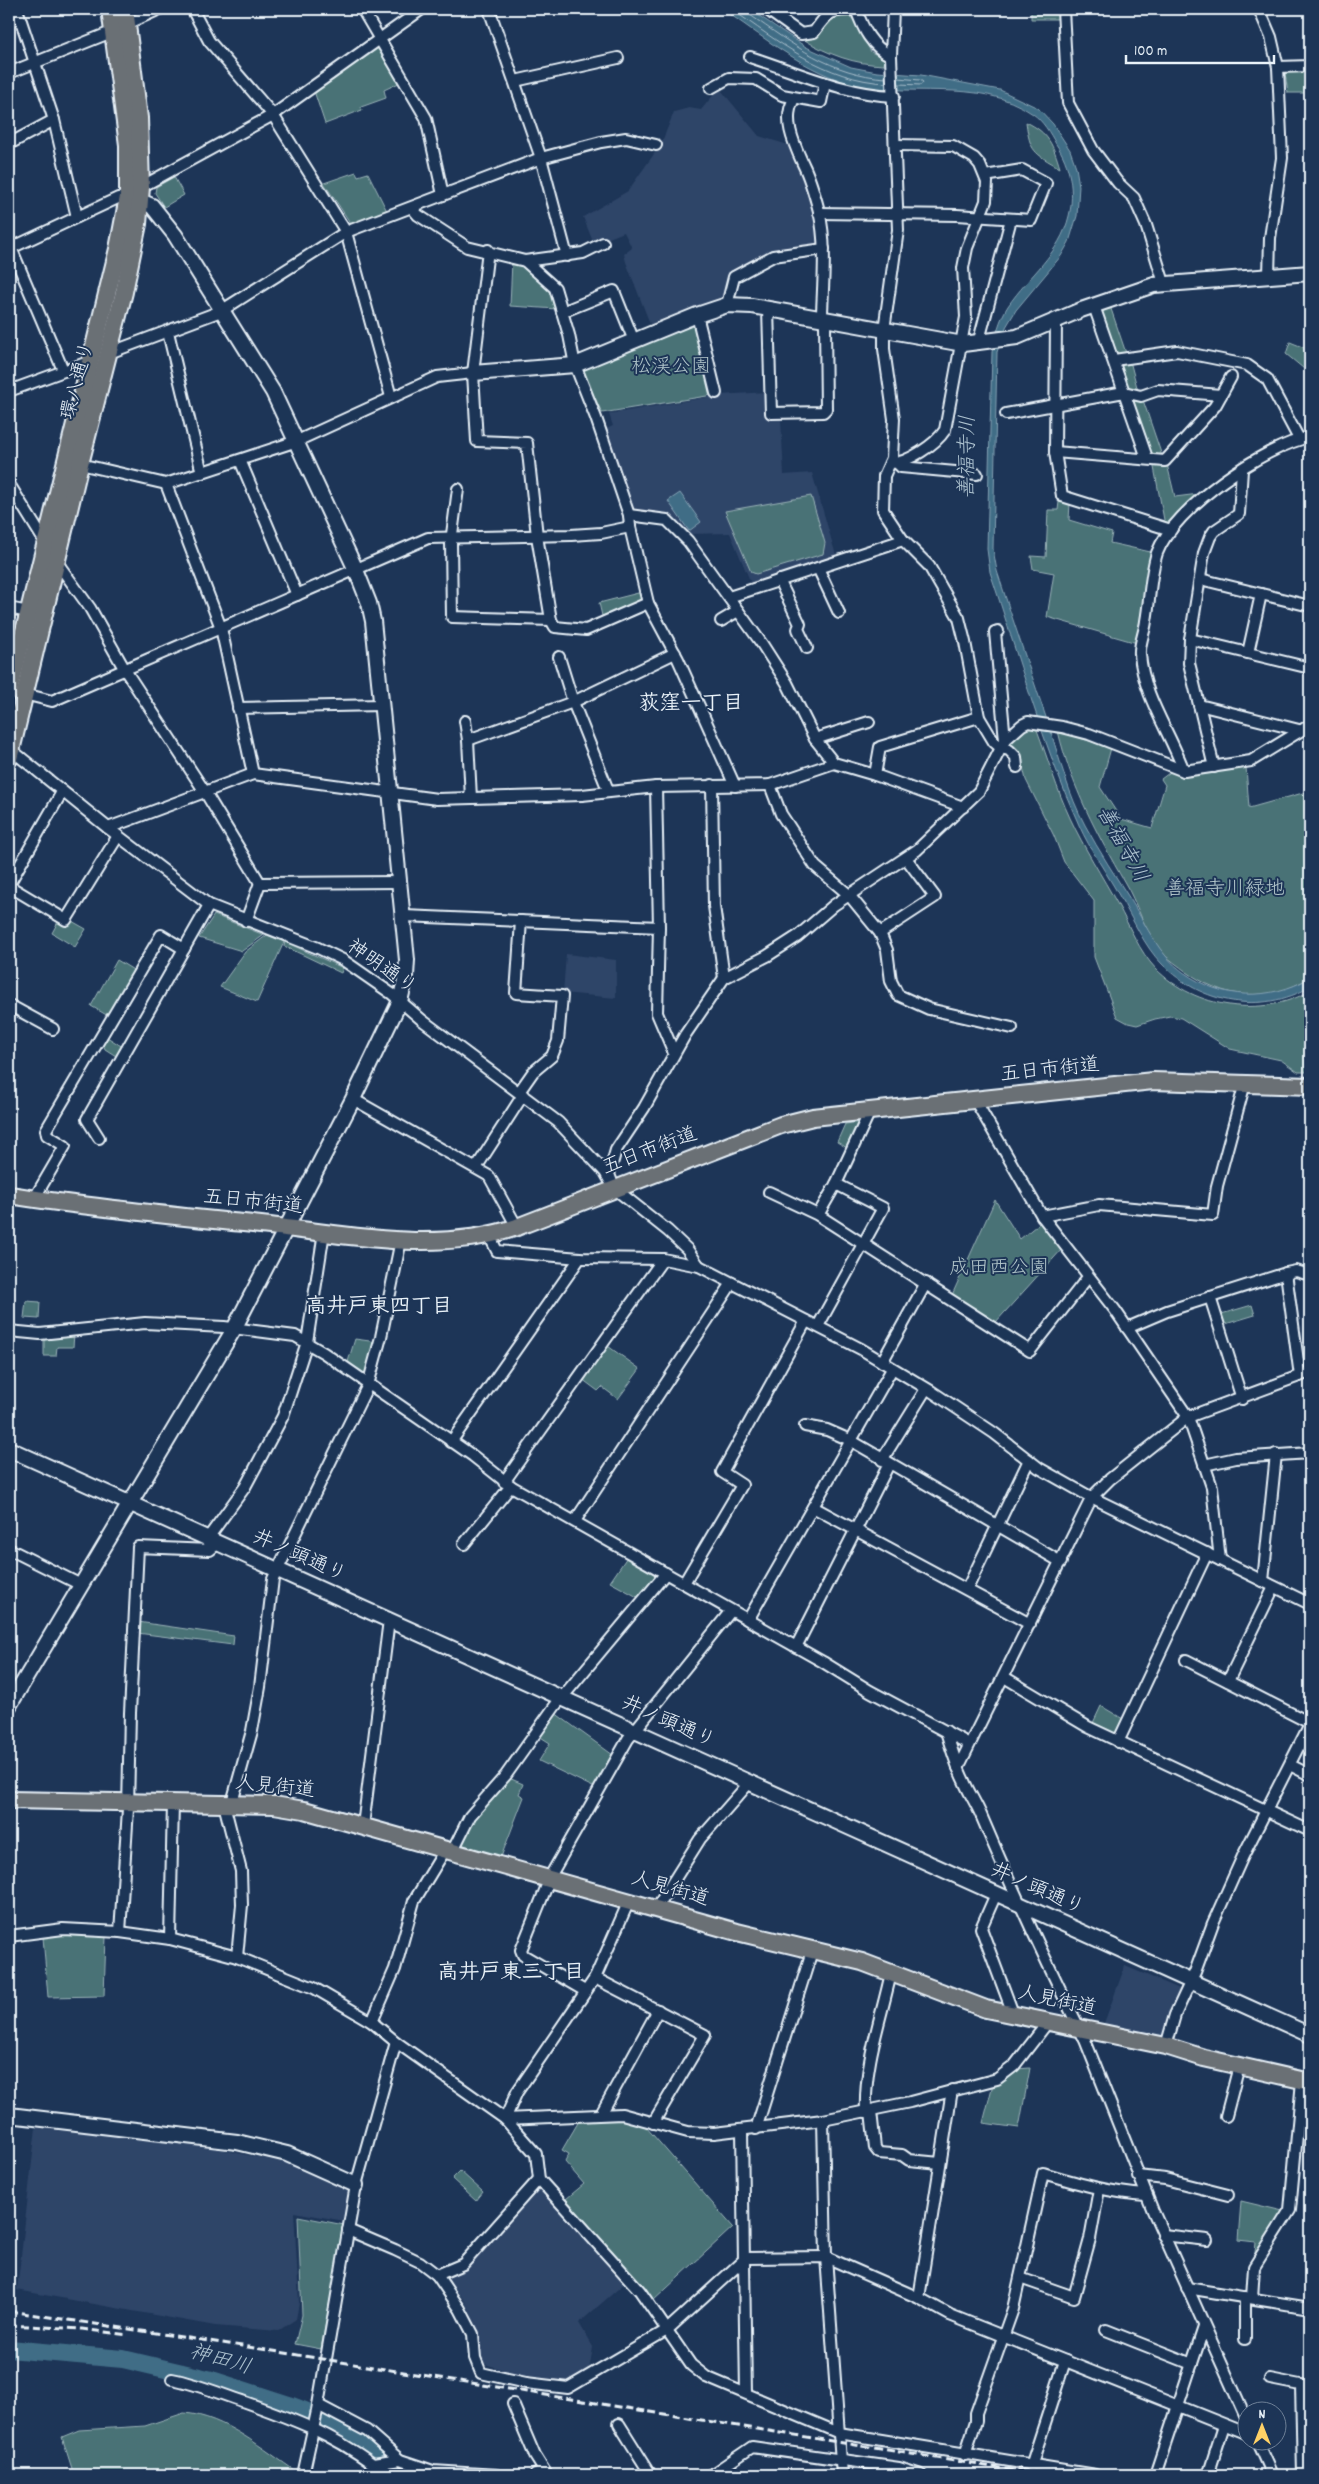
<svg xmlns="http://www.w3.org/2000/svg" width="1319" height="2484" viewBox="0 0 1319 2484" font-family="Dekko,'Klee One',sans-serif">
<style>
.built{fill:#2f4568}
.green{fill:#4a7276;stroke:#99b2b7}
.water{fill:#416d86;stroke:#84a2b4}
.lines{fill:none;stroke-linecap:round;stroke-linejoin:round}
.shore{stroke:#a5bcca;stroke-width:1}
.river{stroke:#416d86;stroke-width:18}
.street-casing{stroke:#e8f1f8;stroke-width:14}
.secondary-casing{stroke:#e8f1f8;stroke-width:18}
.primary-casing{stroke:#e8f1f8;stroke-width:20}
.street{stroke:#1d3557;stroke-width:10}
.secondary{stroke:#1d3557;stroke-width:14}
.primary{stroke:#6b6f75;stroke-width:16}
.rail{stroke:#e8f1f8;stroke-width:3;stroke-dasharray:8 4;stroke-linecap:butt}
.labels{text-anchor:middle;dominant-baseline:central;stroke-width:4;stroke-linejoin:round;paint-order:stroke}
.park-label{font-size:20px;fill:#b1c5ca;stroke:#1d3557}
.street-label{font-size:20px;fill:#e8f1f8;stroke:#1d3557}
.water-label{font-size:21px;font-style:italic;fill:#aec3d0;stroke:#1d3557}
.neighbourhood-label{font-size:21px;font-weight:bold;fill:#e8f1f8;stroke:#1d3557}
</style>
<rect width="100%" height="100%" fill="#1d3557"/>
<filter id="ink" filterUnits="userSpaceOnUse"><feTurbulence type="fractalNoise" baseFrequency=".02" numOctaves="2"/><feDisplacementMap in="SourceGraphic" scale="10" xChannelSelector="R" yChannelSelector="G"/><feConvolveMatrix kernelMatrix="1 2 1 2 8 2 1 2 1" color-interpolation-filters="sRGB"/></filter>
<g filter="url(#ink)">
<g class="built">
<polygon points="721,90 759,136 788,145 800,162 818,225 820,247 772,251 732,274 728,290 722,302 652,329 626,262 624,254 632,248 624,232 594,244 583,217 628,191 661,144 674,112 689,108 701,110 715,93"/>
<polygon points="767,392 768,418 779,417 781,420 784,475 812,473 837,559 751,583 730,533 687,534 670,519 633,514 606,429 613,426 609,414 720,395"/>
<polygon points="566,954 616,960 616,998 563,993"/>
<polygon points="1125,1966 1182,1990 1167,2039 1103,2026"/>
<polygon points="36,2128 189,2143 287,2163 346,2186 350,2190 345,2221 294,2212 299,2303 296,2319 278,2331 215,2326 17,2290"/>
<polygon points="539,2184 626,2282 579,2323 593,2347 589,2370 566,2383 528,2379 480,2362 480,2343 476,2324 464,2300 446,2278 468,2267"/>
</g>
<g class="green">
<polygon points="1031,9 1057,9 1058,19 1031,19"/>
<path d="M849 16 854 20 871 52 885 59 884 65C854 64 829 55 803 39L817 37 834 17Z"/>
<polygon points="377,45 382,46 401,82 384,90 386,98 361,107 362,110 325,124 314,91"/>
<polygon points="1293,71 1310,71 1310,93 1288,93 1285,73"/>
<path d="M1026 122C1049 133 1053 145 1060 168 1034 153 1030 152 1026 122Z"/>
<polygon points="356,172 358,176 368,173 387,211 351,224 324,183"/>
<polygon points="174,177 184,195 164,207 155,193 156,187"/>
<path d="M512 261C534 269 550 287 557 309L510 306Z"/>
<polygon points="1110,306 1127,356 1118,357 1113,353 1098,310"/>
<polygon points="696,320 713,395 602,413 582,369"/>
<polygon points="1290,342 1310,350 1309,373 1286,354"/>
<polygon points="1130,361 1138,391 1127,389 1118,366 1121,363"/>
<polygon points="1136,399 1143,400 1162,456 1149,452 1131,400"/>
<polygon points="1153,462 1167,464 1175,497 1199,494 1172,525 1165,525"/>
<polygon points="811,496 825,543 823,554 756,574 751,572 725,511"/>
<polygon points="1059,502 1070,503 1069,520 1112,533 1110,543 1155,553 1137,643 1047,617 1054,573 1033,569 1031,556 1046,557 1048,510 1058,510"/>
<polygon points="642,592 646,601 603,620 599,603"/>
<path d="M1031 727 1037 730C1048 759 1057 790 1070 818 1084 848 1102 876 1118 905 1130 927 1139 951 1156 969 1196 1009 1262 1018 1310 991V1065L1306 1072H1298L1281 1060 1230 1049 1181 1018 1170 1016 1155 1019 1137 1025 1128 1023 1117 1017 1094 957V901L1064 862 1054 836 1026 780 1020 754 1010 743 1019 731Z"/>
<path d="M1058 731 1111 748 1100 787 1121 819 1152 828 1165 785 1161 779 1173 770 1182 774 1246 767 1249 808 1310 791V977C1267 1005 1224 999 1184 970 1175 963 1164 956 1158 948 1146 933 1136 901 1125 883 1097 834 1071 786 1058 731Z"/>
<polygon points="214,915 264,935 242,951 199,938"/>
<polygon points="59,920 67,925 70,920 86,929 75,947 52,933"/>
<polygon points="267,935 284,942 257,1002 220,987 245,952"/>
<polygon points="285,942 343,968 341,973 284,946"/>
<polygon points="117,960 135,971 110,1017 91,1006"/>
<polygon points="107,1037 126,1049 122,1054 116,1056 105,1049 103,1044"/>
<polygon points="862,1122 849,1149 837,1142 845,1124"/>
<polygon points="995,1200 1020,1239 1042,1221 1063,1248 995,1323 952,1295"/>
<polygon points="26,1301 40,1302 39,1319 24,1318"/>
<polygon points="1252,1305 1255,1315 1222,1325 1218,1315"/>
<polygon points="74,1334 73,1347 57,1347 56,1356 44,1356 44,1337"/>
<polygon points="355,1339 377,1342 366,1377 347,1365"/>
<polygon points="605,1344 640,1369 618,1399 602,1387 598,1391 582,1379"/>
<polygon points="627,1557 658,1576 641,1599 610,1582"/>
<polygon points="138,1622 234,1636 233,1645 137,1633"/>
<polygon points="1101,1706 1123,1719 1115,1736 1093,1723"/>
<polygon points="555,1713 613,1755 595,1788 539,1761 550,1743 539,1736"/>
<polygon points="509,1778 523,1784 519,1794 524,1797 501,1857 460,1844 473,1819"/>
<polygon points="63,1934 106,1936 104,1996 48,1997 43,1937"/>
<polygon points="1030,2068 1019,2128 983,2123 993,2084 1016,2069"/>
<polygon points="609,2118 626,2119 646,2127 733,2227 653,2301 566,2199 584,2184 565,2162 569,2154 562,2150 579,2121"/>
<polygon points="460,2171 483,2192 476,2201 452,2179"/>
<polygon points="1241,2201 1287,2212 1254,2264 1256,2242 1238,2240"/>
<polygon points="298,2216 344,2225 321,2349 295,2344 302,2315"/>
<path d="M184 2413C225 2416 264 2450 297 2472V2475H74L62 2437 79 2430 145 2426Z"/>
</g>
<g class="water">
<path d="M722 9H749L806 47 851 67 877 72 921 75 1000 90 1038 108 1053 124 1070 150 1076 167 1079 186 1077 216 1069 242 1061 256 1016 310 1006 327 997 352 993 549 997 571C1014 624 1032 676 1050 729 1060 761 1069 795 1085 825 1099 851 1116 877 1132 902 1147 927 1159 955 1183 972 1222 1000 1269 1001 1310 978V987C1261 1015 1201 1004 1162 964 1144 946 1133 919 1120 897 1107 873 1090 850 1079 825 1043 746 1018 655 990 572L987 549 992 352C996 335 999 320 1008 306 1029 275 1060 254 1069 216 1075 192 1070 164 1056 144 1050 133 1043 121 1033 114 978 75 905 101 845 82 799 67 761 35 722 9Z"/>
<polygon points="680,493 701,522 689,531 668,501"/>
</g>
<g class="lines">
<g class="shore">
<path d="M731 9C779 42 825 80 886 83"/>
<path d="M747 9 750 15C792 44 832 75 886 78"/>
<polyline points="898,78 920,80 923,82 921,85 898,84"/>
</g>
<polyline class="river" points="9,2349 123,2359 212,2380 289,2405 341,2425 361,2439 396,2475"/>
<defs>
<g id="street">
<polyline points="17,9 54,120 77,217"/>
<polyline points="192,9 209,41 273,115 346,232 391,397"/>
<polyline points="362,9 426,118 443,195"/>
<polyline points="489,9 541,158 567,256"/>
<path d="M766 9 801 34 814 32C829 11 830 10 856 10"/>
<path d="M856 9C863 29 871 46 891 56"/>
<polyline points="893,9 891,56 898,230 884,330 884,349 894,419 892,458 884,476 883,510 903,540 929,566 959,618 965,642 979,717 994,742 1001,748 1009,750 1016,757 1017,767"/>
<polyline points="1063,9 1068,103 1093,150 1118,183 1134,198 1146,225 1164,283"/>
<polyline points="1259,9 1271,37 1278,67 1282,158 1270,238 1269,276"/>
<polyline points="127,24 160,9"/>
<path d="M750 57C797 72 844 94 894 96"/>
<polyline points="1278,67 1310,66"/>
<polyline points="9,73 114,31"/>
<polyline points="515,81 618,58"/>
<polyline points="711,88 729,78 756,79 782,95 821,102 825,83"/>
<polyline points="9,144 54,120"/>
<polyline points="141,187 273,115 422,9"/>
<polyline points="412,208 418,215 467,247 525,261 555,288 569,335 575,365 596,418 629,515 630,527 648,603 678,659 735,786"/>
<polyline points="819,213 957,215 1031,220 1046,183 1022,170 985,176"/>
<polyline points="9,243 63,370"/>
<polyline points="9,249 118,198 128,197"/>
<polyline points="488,250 473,373 477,441 527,443 537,536 551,620 555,627 586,630 648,603"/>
<polyline points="525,261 583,253 603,243"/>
<polyline points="727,305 734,277 773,256 824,249"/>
<polyline points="1094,306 1147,458"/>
<path d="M768 309 771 413 823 412 826 409 825 324 822 314C823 280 827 245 819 211 815 196 810 178 803 164 794 144 782 119 794 99"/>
<polyline points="562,312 614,291 634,341"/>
<polyline points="697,315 716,393"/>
<polyline points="1056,321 1055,452 1062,496 1171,530"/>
<polyline points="168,332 202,473"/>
<polyline points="978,344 1011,219"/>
<polyline points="109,353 221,311 346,232 443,195 541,158 601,142 626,138 656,145"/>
<polyline points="1114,360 1177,351 1247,365 1267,379 1299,439"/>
<polyline points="9,391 91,361"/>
<polyline points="1006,414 1124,392 1141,396 1158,390 1221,395"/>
<polyline points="1055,452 1165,461 1215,406 1231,377"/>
<polyline points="240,460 297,595"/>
<path d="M890 463C907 464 936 444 945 430L966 317 963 268 967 248 986 201 987 182 980 165 974 158 953 146 896 145"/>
<polyline points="80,464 166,484 297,441 437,377 473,373"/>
<polyline points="898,464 901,467 977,474"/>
<polyline points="9,484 45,542"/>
<polyline points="166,484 221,628 253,774"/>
<polyline points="458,489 451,542 452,617 551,620"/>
<polyline points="629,515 667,520 688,541 762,644 787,683 815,739 834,763 875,775 963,807"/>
<polyline points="56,561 90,608 125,670 205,792 260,883 400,882"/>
<polyline points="818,568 839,613"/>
<polyline points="1200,579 1310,606"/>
<polyline points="779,580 800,624 798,629 807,648"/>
<polyline points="729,597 903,540"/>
<polyline points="9,608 28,612"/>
<polyline points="721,621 738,611"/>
<polyline points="998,631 995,632 1005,740"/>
<polyline points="1190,639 1310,668"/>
<polyline points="1248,653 1261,594"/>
<polyline points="559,657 573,702 608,790"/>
<polyline points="24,694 52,701 428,538 571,535 601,533 630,527"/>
<polyline points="1199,705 1299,730"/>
<polyline points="238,708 382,705"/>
<polyline points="465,721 468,740 471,798"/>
<polyline points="815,739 869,722"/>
<polyline points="468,740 573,702 675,653"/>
<polyline points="9,748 108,828 209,905 318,948 343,960 392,994 422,1020 558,1122 605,1172 614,1188 668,1231 687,1249 699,1266"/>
<polyline points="1214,767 1189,663 1190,639 1204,553 1210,537 1214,531 1239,514 1242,470"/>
<path d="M1184 771C1170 732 1143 696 1140 654 1139 644 1145 631 1146 621 1150 599 1150 575 1157 553 1174 508 1264 446 1310 437"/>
<polyline points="875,775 880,747 979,717"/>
<polyline points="712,785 714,906 724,978"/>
<polyline points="770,785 781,814 815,866 849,895 880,933 887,950 891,981 898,995 929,1009 1012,1028"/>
<polyline points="656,787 659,927 657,1013 674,1053"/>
<polyline points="108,828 253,774 437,799 582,795 656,787 770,785 834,763"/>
<polyline points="9,884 62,792"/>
<polyline points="9,886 66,920 118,836"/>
<polyline points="404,916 659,927"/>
<polyline points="246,921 260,883"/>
<polyline points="880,933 935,897 906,858"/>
<polyline points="9,1005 53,1029"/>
<polyline points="519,1092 533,1072 552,1056 558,1041 562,996 516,993 521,921"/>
<polyline points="353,1099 489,1176 517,1227"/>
<polyline points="975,1100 1042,1216 1115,1310 1188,1417 1212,1487 1220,1560"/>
<polyline points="99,1138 87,1119 209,905"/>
<polyline points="476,1168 523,1095"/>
<polyline points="614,1188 609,1174 616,1150 644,1108 685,1035 724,978 767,956 798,936 834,905 917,850 979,791 1005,740 1022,725 1028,722 1062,727 1089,734 1184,771 1251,761 1310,725"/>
<polyline points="769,1192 818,1215 1030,1351 1088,1277"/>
<polyline points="34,1199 65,1146 47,1135 46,1130 161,935 184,949"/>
<polyline points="818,1215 836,1184 870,1111"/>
<polyline points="1042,1216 1099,1205 1213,1215 1217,1186 1245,1083"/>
<polyline points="489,1235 497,1251 580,1258 663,1259 699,1266 861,1349 931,1391 994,1433 1039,1468 1087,1495 1310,1604"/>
<polyline points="1286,1273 1300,1376"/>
<polyline points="1210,1297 1242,1399"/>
<polyline points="818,1326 883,1208 836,1184"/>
<polyline points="1127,1328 1167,1311 1286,1273 1296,1271 1310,1275"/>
<polyline points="9,1331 40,1334 145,1323 224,1327 295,1336 324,1353 473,1456 511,1486 823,1662 870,1691 969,1744"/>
<polyline points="882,1362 926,1283"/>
<polyline points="805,1426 827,1430 850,1440 1061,1562"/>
<polyline points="451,1442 580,1258"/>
<polyline points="882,1460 926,1389"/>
<polyline points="1204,1465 1236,1458 1310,1453"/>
<polyline points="504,1482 663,1259"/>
<polyline points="813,1507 1030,1624"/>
<polyline points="575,1521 732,1283"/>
<polyline points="208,1538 245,1487 283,1416 307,1342 324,1232"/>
<polyline points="464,1544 511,1486"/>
<polyline points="9,1549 81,1585"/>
<polyline points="1263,1581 1276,1454"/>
<polyline points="684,1583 742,1485 722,1472 806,1321"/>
<polyline points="967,1589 1029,1460"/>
<polyline points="748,1620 892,1369"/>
<polyline points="796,1647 889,1464"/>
<polyline points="1186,1660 1310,1723"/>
<polyline points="1004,1677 1088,1727 1310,1831"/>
<polyline points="1228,1681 1274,1587"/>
<path d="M946 1731C951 1748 956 1765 964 1781 969 1793 976 1803 981 1815 1013 1891 1048 1966 1085 2040L1153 2211 1246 2418"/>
<polyline points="1118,1742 1207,1553"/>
<polyline points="1290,1765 1310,1775"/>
<polyline points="958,1768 1092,1497 1110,1479 1188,1417 1310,1372"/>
<polyline points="224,1804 241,1871 242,1905 237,1957"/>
<polyline points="234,1804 233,1799 252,1731 260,1687 273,1579 368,1385 381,1337 401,1240"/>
<polyline points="363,1826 389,1620"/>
<polyline points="452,1852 470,1816 506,1775 555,1706 666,1573"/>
<polyline points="996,1894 981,1928 1011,2008"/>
<polyline points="629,1901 595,1978 517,2092 505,2119 622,2114 688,2132 714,2133 823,2120 910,2102 997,2079 1014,2066 1048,2022"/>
<polyline points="656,1909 700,1839 750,1782"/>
<polyline points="120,1932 128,1809 130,1713 138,1547 210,1550 218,1543"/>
<polyline points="9,1936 63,1929 120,1932 170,1939 237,1957 314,1988 372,2022 396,2042 505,2119 536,2154 539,2179 640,2291 691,2365 706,2377 839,2433 1095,2475"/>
<polyline points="170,1939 173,1803"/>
<polyline points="595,1978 705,2035 653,2123"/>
<polyline points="585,1991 523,1955 521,1950 552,1873 628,1739 730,1612"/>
<polyline points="372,2022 395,1969 414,1901 445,1850"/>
<polyline points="1166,2046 1175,2015 1195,1972 1213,1923 1243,1856 1310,1724"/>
<polyline points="871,2111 875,2148 879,2153 902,2155 909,2160 940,2163"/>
<path d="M866 2112C864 2064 881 2019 891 1973"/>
<polyline points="601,2114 658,2010"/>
<polyline points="1226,2116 1239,2066"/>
<polyline points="823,2120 826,2257 842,2475"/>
<polyline points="756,2129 812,1951"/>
<polyline points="742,2131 746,2393"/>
<polyline points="1138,2176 1165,2179 1228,2195"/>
<polyline points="348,2230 395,2250 420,2262 437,2275 460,2309 473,2334 475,2358 481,2373 526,2383 568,2388 667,2330 746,2258 826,2257 919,2298 950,2315 1246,2433"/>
<polyline points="1163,2235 1207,2240"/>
<polyline points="437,2275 463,2264 539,2179"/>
<polyline points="1020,2278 1074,2297 1090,2239 1099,2189"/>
<polyline points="1187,2288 1310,2308"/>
<polyline points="1245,2297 1245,2339"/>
<polyline points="919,2298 952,2090"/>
<polyline points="1252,2298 1254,2267 1290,2210 1302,2081"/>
<polyline points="1106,2330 1192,2364"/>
<path d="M172 2379C197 2384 218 2393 242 2401 292 2419 329 2432 373 2464L400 2460"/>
<polyline points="1270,2379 1310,2387"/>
<polyline points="1301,2385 1303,2475"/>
<polyline points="513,2404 535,2456 547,2475"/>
<polyline points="318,2405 367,2431 400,2460 433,2471 497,2475"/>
<polyline points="619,2424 651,2475"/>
<polyline points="1257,2442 1272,2475"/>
<path d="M965 2455 976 2421V2413L1013 2309 1043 2173C1077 2183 1110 2193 1146 2195"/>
<polyline points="1031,2466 1065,2361"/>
<polyline points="303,2475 317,2411 356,2185 396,2042"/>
<polyline points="535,2475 544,2471"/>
<polyline points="711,2475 752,2447 899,2468 921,2475"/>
<polyline points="1155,2475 1204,2327"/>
<polyline points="1208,2475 1224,2425"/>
</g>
<g id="secondary">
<polyline points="473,373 575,365 697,315 727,305 752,306 963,344 1017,337 1081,310 1154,285 1310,273"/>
<polyline points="9,1449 1310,2035"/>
<polyline points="9,1706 234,1329 353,1099 400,1001 406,976 407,960 373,621 369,603 356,570 273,392 175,235 152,206 131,197"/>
<polyline points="9,2115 237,2142 287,2154 356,2185"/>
</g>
<g id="primary">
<polyline points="9,692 118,249 128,197 128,145 110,9"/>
<polyline points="9,759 80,464 124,292 138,224 141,187 139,118 125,9"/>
<path d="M9 1195C93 1208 177 1216 261 1225 345 1234 435 1255 517 1227L781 1125 813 1117 1153 1081 1310 1086"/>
<polyline points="9,1800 274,1805 304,1810 737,1932 862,1962 986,2009 1166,2046 1204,2058 1310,2082"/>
</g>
</defs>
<use href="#street" class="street-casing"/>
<use href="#secondary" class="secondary-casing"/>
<use href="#primary" class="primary-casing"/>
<use href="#street" class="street"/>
<use href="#secondary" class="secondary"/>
<use href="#primary" class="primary"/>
<g class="rail">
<polyline points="9,2311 242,2346 1042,2475"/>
<polyline points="9,2325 82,2329 128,2335"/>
</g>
</g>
</g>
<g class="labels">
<g class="park-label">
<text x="671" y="368">松渓公園</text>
<text x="1225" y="890">善福寺川緑地</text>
<text x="999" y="1269">成田西公園</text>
</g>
<g class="street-label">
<text transform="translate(79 381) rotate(-75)">環八通り</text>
<text transform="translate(381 968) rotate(35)">神明通り</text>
<text transform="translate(1050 1071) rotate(-6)">五日市街道</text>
<text transform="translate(650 1152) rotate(-21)">五日市街道</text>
<text transform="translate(253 1203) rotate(6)">五日市街道</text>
<text transform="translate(299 1557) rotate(24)">井ノ頭通り</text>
<text transform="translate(668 1723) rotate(24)">井ノ頭通り</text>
<text transform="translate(275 1788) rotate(6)">人見街道</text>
<text transform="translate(670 1890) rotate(16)">人見街道</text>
<text transform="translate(1037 1890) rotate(24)">井ノ頭通り</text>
<text transform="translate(1057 2002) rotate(12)">人見街道</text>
</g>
<g class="water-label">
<text transform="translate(969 457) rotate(-89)">善福寺川</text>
<text transform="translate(1121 845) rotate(61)">善福寺川</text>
<text transform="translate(220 2361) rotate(16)">神田川</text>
</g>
<g class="neighbourhood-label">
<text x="691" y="705">荻窪一丁目</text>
<text x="379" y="1308">高井戸東四丁目</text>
<text x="511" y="1974">高井戸東三丁目</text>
</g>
</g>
<rect width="1319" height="2484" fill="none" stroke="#1d3557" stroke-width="30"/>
<rect x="15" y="15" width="1289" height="2454" fill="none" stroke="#e8f1f8" stroke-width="2" filter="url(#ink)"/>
<g transform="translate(1262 2426)"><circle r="24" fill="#1d3557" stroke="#6e8097"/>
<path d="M0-4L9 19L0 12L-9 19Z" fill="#ffd166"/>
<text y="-8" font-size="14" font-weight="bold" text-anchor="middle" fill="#e8f1f8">N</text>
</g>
<path d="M1126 55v8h148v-8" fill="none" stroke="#e8f1f8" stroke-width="2.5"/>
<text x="1134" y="55" font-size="15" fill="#e8f1f8" stroke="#1d3557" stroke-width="4" paint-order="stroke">100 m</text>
</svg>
